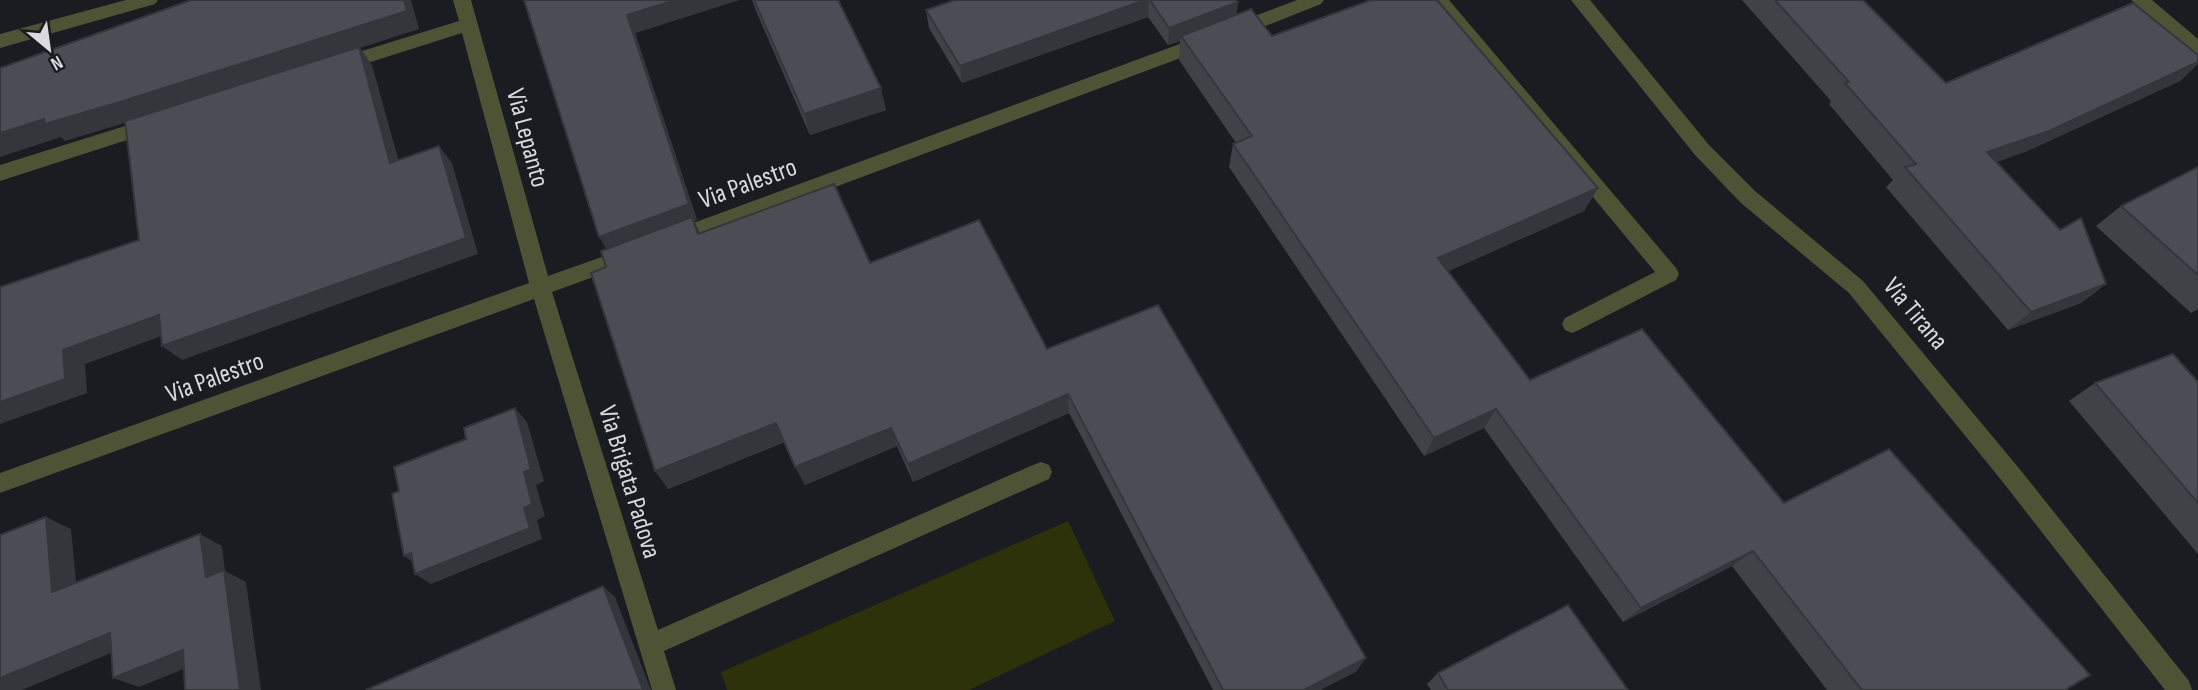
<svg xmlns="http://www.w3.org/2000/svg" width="2198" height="690" viewBox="0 0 2198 690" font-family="'Sofia Sans Condensed',sans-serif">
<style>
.green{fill:#2d320a}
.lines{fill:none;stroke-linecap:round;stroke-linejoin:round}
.minor{fill:#4f5336;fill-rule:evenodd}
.wall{fill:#414248}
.shaded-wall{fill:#35363b}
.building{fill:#4c4d54;stroke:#35363b;stroke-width:2}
.labels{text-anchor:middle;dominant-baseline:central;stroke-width:7;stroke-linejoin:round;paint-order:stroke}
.street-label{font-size:26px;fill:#dadadf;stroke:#1b1b22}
</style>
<rect width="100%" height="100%" fill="#1b1b22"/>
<polygon class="green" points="1068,521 1115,621 969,690 727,690 721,672"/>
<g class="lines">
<g class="minor">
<polygon points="126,0 158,0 155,4 0,48 0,34"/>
<polygon points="453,0 471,0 548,276 630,247 637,249 640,255 637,261 552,292 658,630 1033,465 1041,462 1049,465 1052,472 1049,479 664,651 676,690 652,690 534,299 0,493 0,473 529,283 462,33 339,72 333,70 330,65 333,60 459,21"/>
<polygon points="1297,0 1324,0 1321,4 1240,36 1228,36 1225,31 1228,26"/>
<polygon points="1430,0 1449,0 1676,268 1679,274 1676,280 1579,330 1572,333 1565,330 1562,324 1565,318 1655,272"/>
<polygon points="1571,0 1590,0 1709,145 1755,191 1863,281 2018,467 2189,681 2192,690 2165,690 2002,481 1849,293 1741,203 1695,155"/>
<polygon points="2131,0 2152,0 2198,39 2198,56 2192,54"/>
<polygon points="1204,35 1210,37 1213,42 1210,47 680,245 673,247 666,245 663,239 666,233"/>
<polygon points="154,117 161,119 163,124 161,129 0,181 0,165"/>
</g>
</g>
<g class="wall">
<polygon points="524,0 739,0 635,33 697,220 694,221 700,233 870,263 1047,349 1357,671 1320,690 1213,690 1069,413 913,482 897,446 805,485 785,442 668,489 606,267 606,249"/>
<polygon points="752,0 838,0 886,110 810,135 756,11"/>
<polygon points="955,0 1236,0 1238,2 1236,15 1272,36 1598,188 1584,211 1448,271 1530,380 1784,503 2065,690 1827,690 1732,566 1623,622 1484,428 1424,456 1229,167 1233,144 1236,143 1179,60 1180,41 1168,45 1148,17 962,83 929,28 926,10"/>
<polygon points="1742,0 1863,0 1946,83 2198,55 2198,64 2180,81 2027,151 1997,162 2106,284 2081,303 2008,330 1886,187 1893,180 1829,104 1831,101"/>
<polygon points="2198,167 2198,309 2191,313 2096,226 2121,206"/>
<polygon points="2198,382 2198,554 2069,401 2095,383"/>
<polygon points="1438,673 1628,690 1431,690 1427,684"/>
</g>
<g class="shaded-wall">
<polygon points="404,0 411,0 419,29 360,48 372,65 404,180 141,118 65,141 61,137 0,157 0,133"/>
<polygon points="676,0 739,0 635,33 697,220 694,221 703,239 609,253 599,237 627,15"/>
<polygon points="1145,0 1149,0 1148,17 962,83 960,66"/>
<polygon points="1238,2 1236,20 1181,36 1180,41 1168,45 1169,28"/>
<polygon points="2198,62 2198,64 2180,81 2027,151 1967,172 1987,152"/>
<polygon points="881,88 886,110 810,135 804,114"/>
<polygon points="439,146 452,163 478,254 182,360 162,346"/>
<polygon points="1598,188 1584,211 1429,280 1438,258"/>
<polygon points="2106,284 2081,303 2008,330 2031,312"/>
<polygon points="159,315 178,330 85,364 87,393 0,424 0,402 63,350"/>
<polygon points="1068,394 1069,413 913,482 908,464"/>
<polygon points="515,408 527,422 544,481 536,485 545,516 537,520 542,539 431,584 415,574 524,508 524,472"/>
<polygon points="1496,409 1484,428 1424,456 1434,438"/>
<polygon points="776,423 786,441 668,489 655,471"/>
<polygon points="891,428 897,446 805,485 795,467"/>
<polygon points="46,517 71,529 78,603 52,592"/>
<polygon points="200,534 222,546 225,571 246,582 261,690 240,690 206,577"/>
<polygon points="1753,551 1732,566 1623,622 1641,608"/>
<polygon points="411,553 420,567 404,556"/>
<polygon points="603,586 615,597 651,690 643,690"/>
<polygon points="110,633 135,643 22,690 0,690 0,678"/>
<polygon points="183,650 206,660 139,687 113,678"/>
<polygon points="1366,658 1357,671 1320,690 1304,690"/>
</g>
<g class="building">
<polygon points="191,0 404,0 407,11 123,101 45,124 44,119 0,133 0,68"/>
<polygon points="524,0 676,0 627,15 689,204 599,237"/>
<polygon points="754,0 838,0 881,88 804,114"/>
<polygon points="955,0 1145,0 960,66 926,10"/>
<polygon points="1150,0 1236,0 1238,2 1169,28"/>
<polygon points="1371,0 1437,0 1598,188 1438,258 1530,380 1642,329 1784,503 1889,449 2090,675 2065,690 1862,690 1753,551 1641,608 1496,409 1434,438 1233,144 1252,136 1181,36 1251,9 1272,36"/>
<polygon points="1775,0 1863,0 1946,83 2133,3 2198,55 2198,62 2049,131 1987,152 2060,230 2081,218 2106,284 2031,312 1905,167 1916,164 1845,83 1849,82"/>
<polygon points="359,47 390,163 439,146 466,238 162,346 159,315 63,350 65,379 0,402 0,287 139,240 125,121"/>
<polygon points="2198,167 2198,275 2121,206"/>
<polygon points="834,184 870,263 979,220 1047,349 1158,305 1366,658 1304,690 1223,690 1068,394 908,464 891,428 795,467 776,423 655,471 591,273 606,267 601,251 692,217 698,234"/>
<polygon points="2173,354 2198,382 2198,503 2095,383"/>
<polygon points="515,408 531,469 524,472 532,504 524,508 530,528 415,574 411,553 404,556 392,494 399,491 394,467 466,439 464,428"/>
<polygon points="46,517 52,592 200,534 206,577 224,570 240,690 185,690 183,650 113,678 110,633 0,678 0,535"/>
<polygon points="603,586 643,690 366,690"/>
<polygon points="1568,605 1628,690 1448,690 1438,673"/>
</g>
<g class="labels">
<g class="street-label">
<text transform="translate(527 138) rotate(75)">Via Lepanto</text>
<text transform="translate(748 184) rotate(-20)">Via Palestro</text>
<text transform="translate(1915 314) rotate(50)">Via Tirana</text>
<text transform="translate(215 378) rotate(-20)">Via Palestro</text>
<text transform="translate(629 482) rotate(73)">Via Brigata Padova</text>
</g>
</g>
<g transform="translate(49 49) rotate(151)" stroke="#1b1b22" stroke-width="5" paint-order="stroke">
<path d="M0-5L12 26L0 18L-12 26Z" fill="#dadadf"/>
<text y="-10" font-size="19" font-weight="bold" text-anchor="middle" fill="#dadadf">N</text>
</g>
</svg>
